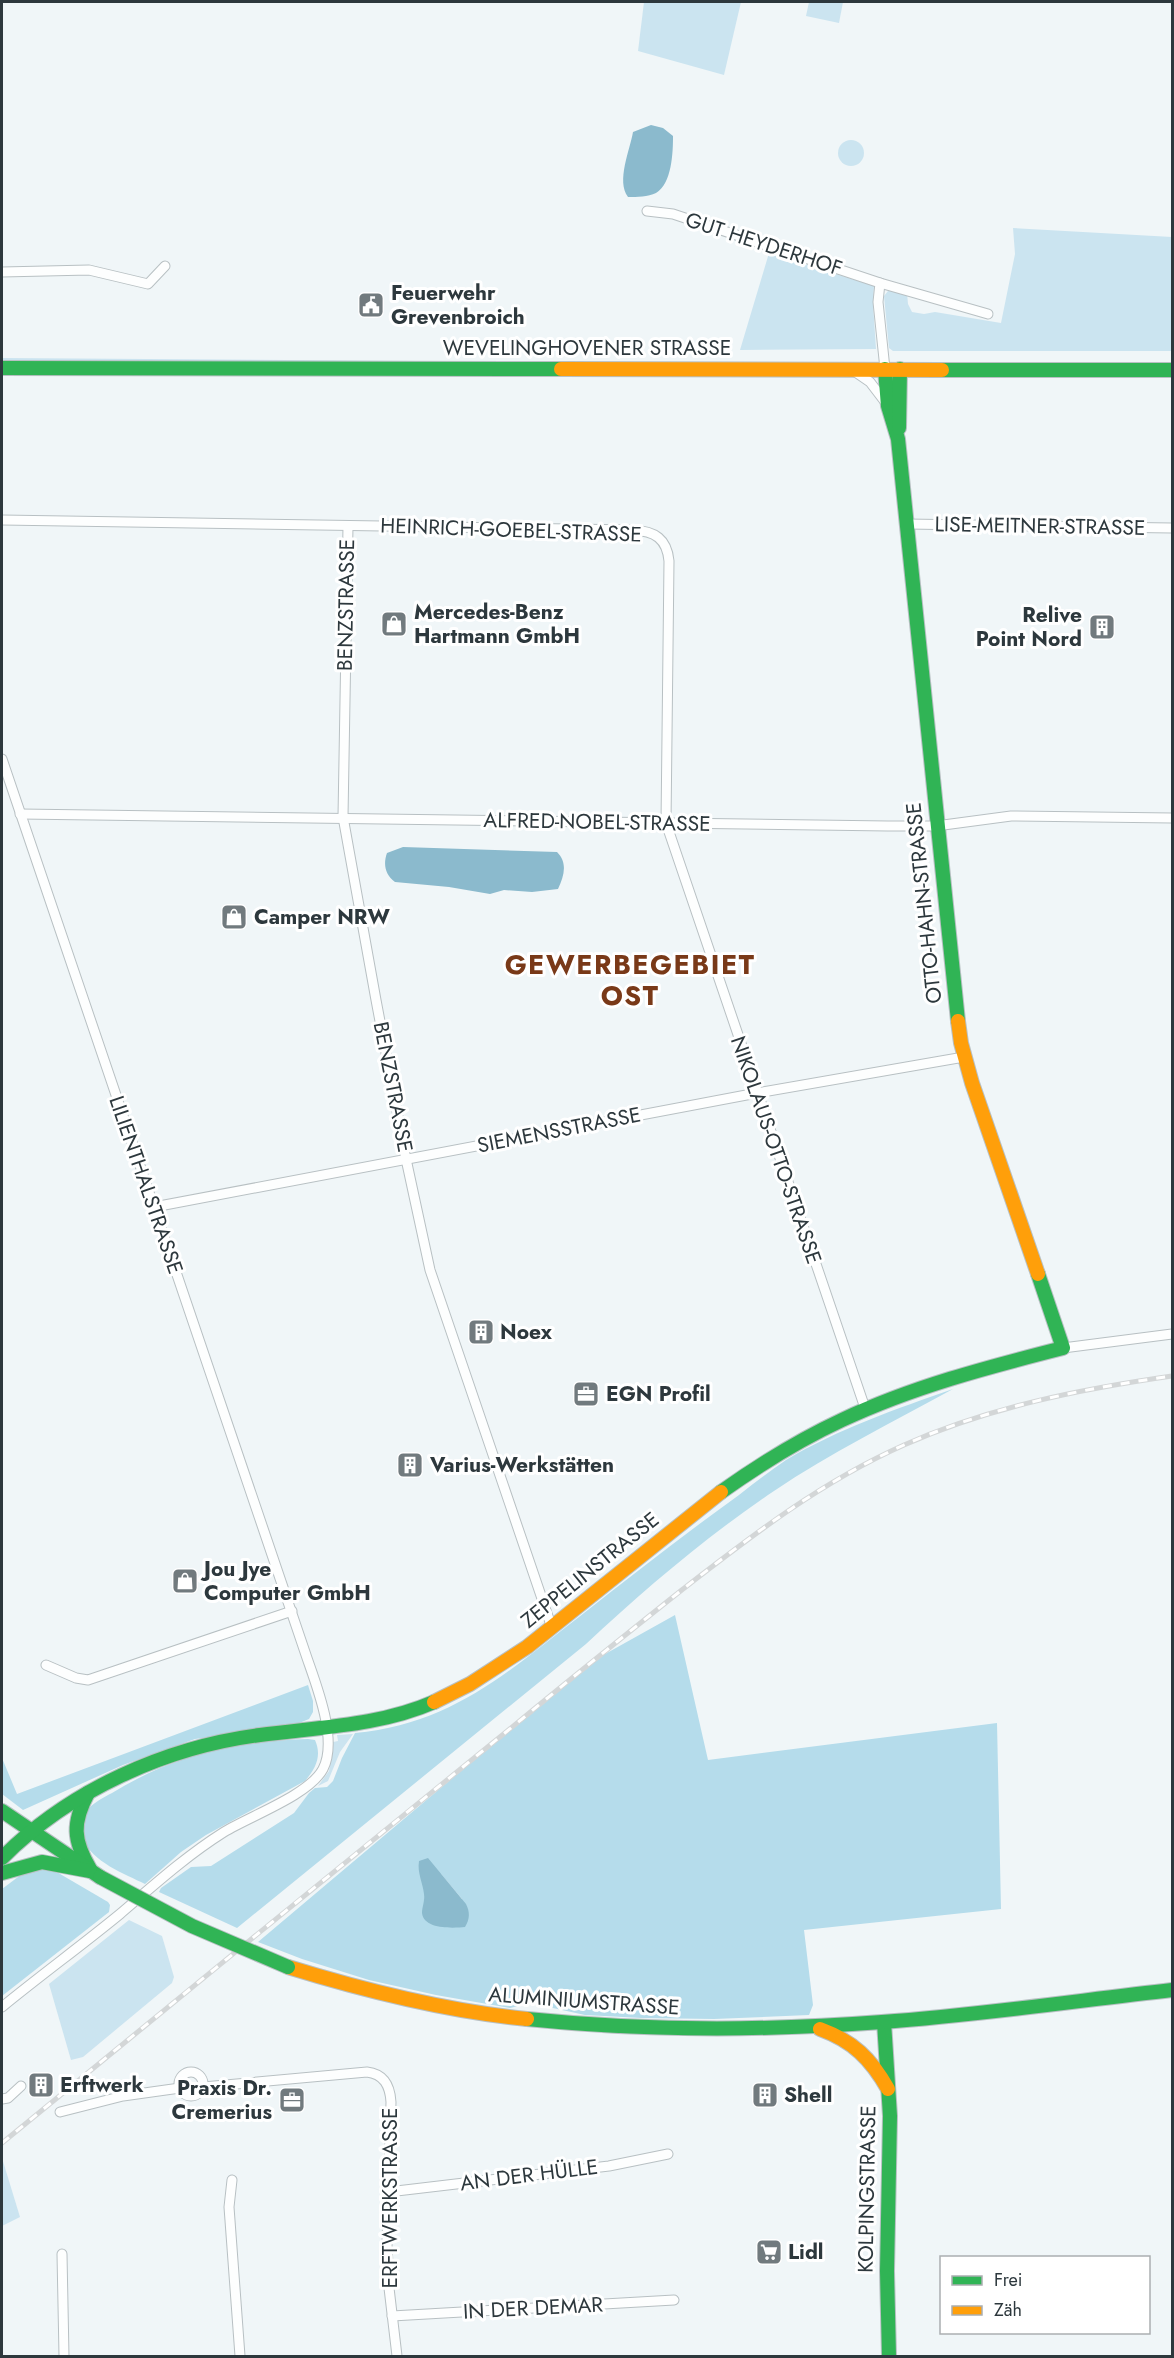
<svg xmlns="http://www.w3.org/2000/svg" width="1174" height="2358" viewBox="0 0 1174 2358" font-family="Jost,sans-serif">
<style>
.green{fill:#cbe4f0}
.forest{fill:#b5dceb;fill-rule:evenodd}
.water{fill:#8bbacd}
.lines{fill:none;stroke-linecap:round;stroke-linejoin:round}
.street-casing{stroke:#b8c0c3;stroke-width:11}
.fast-casing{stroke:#b8c0c3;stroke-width:16}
.slow-casing{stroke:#b8c0c3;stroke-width:16}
.street{stroke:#fdfefe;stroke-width:9}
.fast{stroke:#30b455;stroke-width:14}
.slow{stroke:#ff9f0a;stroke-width:14}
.rail-casing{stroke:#d3d6d7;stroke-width:5}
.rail{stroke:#fff;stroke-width:3;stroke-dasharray:9;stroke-linecap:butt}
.fast-bridge-casing{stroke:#b8c0c3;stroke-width:16;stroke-linecap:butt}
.fast-bridge{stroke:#30b455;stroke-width:14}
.labels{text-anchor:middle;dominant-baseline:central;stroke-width:6;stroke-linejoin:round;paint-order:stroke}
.street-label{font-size:21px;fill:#2d383d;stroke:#fff}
.poi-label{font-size:21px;font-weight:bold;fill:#2d383d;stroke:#fff;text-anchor:start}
.district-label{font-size:27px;font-weight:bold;letter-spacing:1.5px;fill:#793918;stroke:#fff}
</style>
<rect width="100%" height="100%" fill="#f0f6f8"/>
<g class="green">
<polygon points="644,2 741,2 724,75 638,51"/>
<polygon points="809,2 843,2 839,23 806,16"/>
<circle cx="851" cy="153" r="13"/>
<polygon points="1013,228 1172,237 1172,351 893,351 889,348 884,296 888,291 895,290 907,293 908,304 912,312 924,314 935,312 1001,323 1015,254"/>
<polygon points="769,253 874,286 873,304 876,349 740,350"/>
<polygon points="2,358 417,361 417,363 2,361"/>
<rect x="443" y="361" width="141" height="2"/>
<polygon points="353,1734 340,1752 328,1781 318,1786 329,1771 333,1742 338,1741 337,1735"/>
<polygon points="129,1920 162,1936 174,1977 172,1983 83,2057 71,2060 49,1984"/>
<polygon points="2,2158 20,2217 2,2226"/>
</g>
<g class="forest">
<path d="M953 1389C893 1422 830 1453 774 1491 707 1536 645 1589 586 1644L237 1928 159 1892 161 1888 191 1867 211 1866 294 1813 309 1793 315 1788 327 1787 333 1781 342 1758 355 1733C453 1724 510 1670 584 1613 635 1573 686 1533 739 1495 754 1483 770 1471 786 1460 838 1429 896 1409 953 1389Z"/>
<path d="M675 1615 708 1760 997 1723 1001 1909 804 1930 813 2005 809 2015 714 2019 642 2018 585 2015 530 2003 510 2008 436 1995 369 1980 302 1959 258 1942 589 1663ZM441 1874 462 1899 424 1903 425 1895Z"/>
<polygon points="308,1685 313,1701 313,1712 309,1719 292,1726 195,1739 123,1765 23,1810 2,1794 2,1758 17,1794"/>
<path d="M308 1739 315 1740C322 1756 316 1768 305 1781L206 1835 181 1852 145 1884C125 1874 92 1862 83 1839 80 1829 83 1816 89 1808 95 1802 104 1797 112 1793 151 1769 195 1752 240 1745 263 1741 285 1740 308 1739Z"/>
<polygon points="43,1869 55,1871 108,1902 110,1905 109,1912 2,1996 2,1889 22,1874"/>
</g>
<g class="water">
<path d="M651 125 663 128 673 136C673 152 672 184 656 193 648 197 637 197 628 197 616 181 630 150 633 132Z"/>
<path d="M403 847 557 852C568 863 564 876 558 889L532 892 504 890 490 894 449 887 395 882C385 875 383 864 387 853Z"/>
<path d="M428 1858 466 1904C470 1912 470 1919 465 1927 454 1928 424 1930 422 1913 422 1907 425 1901 424 1894 423 1883 417 1873 419 1861Z"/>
</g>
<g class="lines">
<defs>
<g id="street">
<polyline points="647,211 673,214 880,283 878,302 885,369"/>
<polyline points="2,272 89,270 148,284 165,266"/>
<polyline points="880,283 988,314"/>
<polyline points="854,371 870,382 886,403"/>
<path d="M2 520 633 530C655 531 667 539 669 561L666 823 865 1408"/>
<polyline points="907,524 1172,528"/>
<polyline points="348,526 343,817 376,1000 406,1159 430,1270 552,1628"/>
<path d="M2 759 307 1658C317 1687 338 1740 323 1769 309 1795 250 1816 224 1832 186 1856 154 1885 120 1914 81 1946 41 1975 2 2007"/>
<polyline points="20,814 888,826 936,826 1011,816 1172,818"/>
<polyline points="154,1207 757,1093 964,1057"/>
<polyline points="1063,1348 1172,1334"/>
<polyline points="46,1665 76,1678 88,1680 292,1611"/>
<circle cx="191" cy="2084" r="12"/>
<path d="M203 2087 367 2072C384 2074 390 2086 391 2102L387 2244 389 2288 397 2356"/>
<polyline points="2,2099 8,2098 21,2086"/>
<polyline points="60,2112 123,2096 180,2088"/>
<polyline points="232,2180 229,2207 240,2356"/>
<polyline points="388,2192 609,2166 668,2154"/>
<polyline points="62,2254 64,2356"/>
<polyline points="392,2316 674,2300"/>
</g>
<g id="fast">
<polyline points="2,368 561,369"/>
<polyline points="885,369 888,406 898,439 958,1021"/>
<polyline points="942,370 1172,370"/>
<polyline points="899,428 900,369"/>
<path d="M721 1492C759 1465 799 1440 842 1420 912 1387 988 1367 1063 1348L1038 1274"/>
<path d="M88 1793C72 1823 73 1840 90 1869"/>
<polyline points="2,1811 100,1877"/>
<path d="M2 1858C70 1790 166 1747 260 1735 319 1727 379 1726 434 1702"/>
<polyline points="2,1873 42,1862 90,1871"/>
<path d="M527 2019C645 2031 763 2031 882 2022 979 2015 1075 2001 1172 1990"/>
<polyline points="884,2022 890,2116 887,2271 889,2356"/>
</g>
<g id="slow">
<polyline points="561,369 942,370"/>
<polyline points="958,1021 961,1043 972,1083 1038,1274"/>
<polyline points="434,1702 470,1684 527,1647 721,1492"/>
<path d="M288 1967C366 1991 445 2011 527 2019"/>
<path d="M820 2029C853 2041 871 2059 888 2089"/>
</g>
</defs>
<use href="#street" class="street-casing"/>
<use href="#fast" class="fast-casing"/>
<use href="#slow" class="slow-casing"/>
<use href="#street" class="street"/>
<use href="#fast" class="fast"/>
<use href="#slow" class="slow"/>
<defs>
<path id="rail" d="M2 2143C175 2001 348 1860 522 1719 575 1675 629 1632 683 1589 754 1534 821 1482 904 1445 989 1407 1081 1389 1172 1376"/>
</defs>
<use href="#rail" class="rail-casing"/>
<use href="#rail" class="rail"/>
<defs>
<polyline id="fast-bridge" points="100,1877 192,1926 288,1967"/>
</defs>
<use href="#fast-bridge" class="fast-bridge-casing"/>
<use href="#fast-bridge" class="fast-bridge"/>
</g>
<defs>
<symbol id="civic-square" viewBox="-11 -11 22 22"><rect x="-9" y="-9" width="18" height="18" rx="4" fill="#717a7e" stroke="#fff"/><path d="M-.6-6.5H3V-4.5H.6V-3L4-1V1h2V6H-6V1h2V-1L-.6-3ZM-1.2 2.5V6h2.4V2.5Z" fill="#fff"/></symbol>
<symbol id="shop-square" viewBox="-11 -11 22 22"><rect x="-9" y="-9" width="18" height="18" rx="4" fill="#717a7e" stroke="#fff"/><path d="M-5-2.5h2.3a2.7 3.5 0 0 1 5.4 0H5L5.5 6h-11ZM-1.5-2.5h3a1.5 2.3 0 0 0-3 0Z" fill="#fff"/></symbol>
<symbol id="building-square" viewBox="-11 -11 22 22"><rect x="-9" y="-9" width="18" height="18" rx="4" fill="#717a7e" stroke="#fff"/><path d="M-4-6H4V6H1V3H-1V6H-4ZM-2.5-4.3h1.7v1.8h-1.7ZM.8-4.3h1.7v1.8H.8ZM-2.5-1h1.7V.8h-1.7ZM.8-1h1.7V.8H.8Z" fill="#fff"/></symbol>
<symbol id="office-square" viewBox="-11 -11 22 22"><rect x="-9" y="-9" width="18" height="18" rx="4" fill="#717a7e" stroke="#fff"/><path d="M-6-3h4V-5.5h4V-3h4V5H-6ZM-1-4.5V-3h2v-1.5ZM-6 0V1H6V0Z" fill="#fff"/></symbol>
<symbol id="supermarket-square" viewBox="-11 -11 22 22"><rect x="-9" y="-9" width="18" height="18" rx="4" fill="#717a7e" stroke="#fff"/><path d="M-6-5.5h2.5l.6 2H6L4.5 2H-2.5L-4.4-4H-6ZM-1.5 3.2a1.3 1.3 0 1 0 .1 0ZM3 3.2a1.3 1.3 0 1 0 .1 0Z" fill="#fff"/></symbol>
</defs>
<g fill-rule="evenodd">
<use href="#civic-square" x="356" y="290" width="30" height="30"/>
<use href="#shop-square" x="379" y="609" width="30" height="30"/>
<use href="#building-square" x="1087" y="612" width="30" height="30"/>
<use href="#shop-square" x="219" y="902" width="30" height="30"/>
<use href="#building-square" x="466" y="1317" width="30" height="30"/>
<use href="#office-square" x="571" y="1379" width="30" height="30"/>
<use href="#building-square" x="395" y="1450" width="30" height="30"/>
<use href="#shop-square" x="170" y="1566" width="30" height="30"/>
<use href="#building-square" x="26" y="2070" width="30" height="30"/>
<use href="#building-square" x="750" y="2080" width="30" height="30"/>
<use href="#office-square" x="277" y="2085" width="30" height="30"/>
<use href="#supermarket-square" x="754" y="2237" width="30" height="30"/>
</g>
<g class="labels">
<g class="street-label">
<text transform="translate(764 244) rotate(18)">GUT HEYDERHOF</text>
<text x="587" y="348">WEVELINGHOVENER STRASSE</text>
<text transform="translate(1040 526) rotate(1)">LISE-MEITNER-STRASSE</text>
<text transform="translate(511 530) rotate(2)">HEINRICH-GOEBEL-STRASSE</text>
<text transform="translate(346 605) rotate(-89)">BENZSTRASSE</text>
<text transform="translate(597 822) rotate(1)">ALFRED-NOBEL-STRASSE</text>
<text transform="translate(924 903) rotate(-96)">OTTO-HAHN-STRASSE</text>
<text transform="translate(393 1087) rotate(79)">BENZSTRASSE</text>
<text transform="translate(559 1130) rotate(-11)">SIEMENSSTRASSE</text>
<text transform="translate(776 1150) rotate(71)">NIKOLAUS-OTTO-STRASSE</text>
<text transform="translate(146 1185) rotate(71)">LILIENTHALSTRASSE</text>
<text transform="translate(590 1570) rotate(-39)">ZEPPELINSTRASSE</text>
<text transform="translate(584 2001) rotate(4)">ALUMINIUMSTRASSE</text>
<text transform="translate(529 2175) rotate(-7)">AN DER HÜLLE</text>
<text transform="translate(867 2189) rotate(-89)">KOLPINGSTRASSE</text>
<text transform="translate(390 2198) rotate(-90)">ERFTWERKSTRASSE</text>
<text transform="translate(533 2308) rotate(-3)">IN DER DEMAR</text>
</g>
<g class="poi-label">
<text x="391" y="293">Feuerwehr<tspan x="391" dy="24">Grevenbroich</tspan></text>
<text x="414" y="612">Mercedes-Benz<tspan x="414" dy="24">Hartmann GmbH</tspan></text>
<text x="1082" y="615" text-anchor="end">Relive<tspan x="1082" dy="24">Point Nord</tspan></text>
<text x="254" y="917">Camper NRW</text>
<text x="500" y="1332">Noex</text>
<text x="606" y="1394">EGN Profil</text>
<text x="430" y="1465">Varius-Werkstätten</text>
<text x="204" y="1569">Jou Jye<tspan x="204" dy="24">Computer GmbH</tspan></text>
<text x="60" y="2085">Erftwerk</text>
<text x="272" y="2088" text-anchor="end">Praxis Dr.<tspan x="272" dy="24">Cremerius</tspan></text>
<text x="784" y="2095">Shell</text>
<text x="788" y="2252">Lidl</text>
</g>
<g class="district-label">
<text x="630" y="964">GEWERBEGEBIET<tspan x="630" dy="31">OST</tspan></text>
</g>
</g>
<rect width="1174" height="2358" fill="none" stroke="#2d383d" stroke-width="6"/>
<rect x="940" y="2256" width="210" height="78" fill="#ffffff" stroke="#abafb1" stroke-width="1.5"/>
<rect x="952" y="2276" width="30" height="9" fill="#30b455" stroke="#abafb1" stroke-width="1.5"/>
<text x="994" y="2286" font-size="18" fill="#2d383d">Frei</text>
<rect x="952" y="2306" width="30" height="9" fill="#ff9f0a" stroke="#abafb1" stroke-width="1.5"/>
<text x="994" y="2316" font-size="18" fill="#2d383d">Zäh</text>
</svg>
